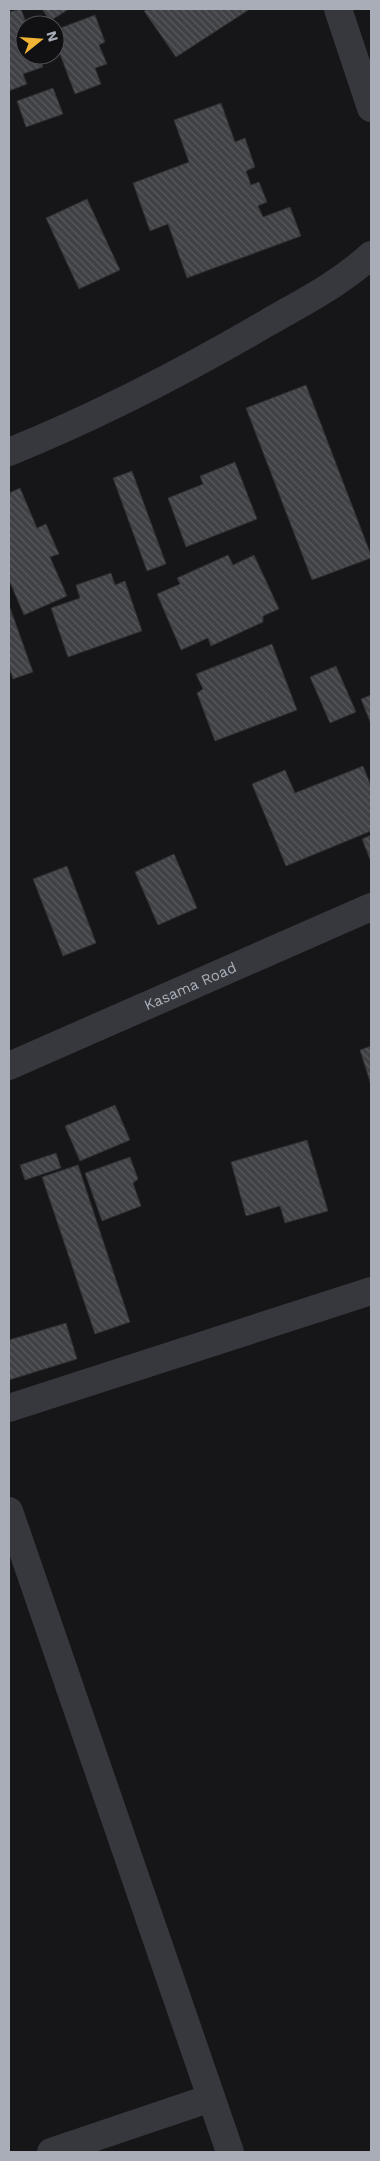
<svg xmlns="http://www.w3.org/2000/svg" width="380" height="2161" viewBox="0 0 380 2161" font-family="'Work Sans',sans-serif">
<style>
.building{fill:url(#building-back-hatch);stroke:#303034}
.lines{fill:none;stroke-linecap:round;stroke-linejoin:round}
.minor{stroke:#37383d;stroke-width:28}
.labels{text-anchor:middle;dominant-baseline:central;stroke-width:5;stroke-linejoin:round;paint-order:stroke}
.street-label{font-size:15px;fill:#a8adb8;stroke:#111113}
</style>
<defs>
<pattern id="building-back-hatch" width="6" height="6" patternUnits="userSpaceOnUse" patternTransform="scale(1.25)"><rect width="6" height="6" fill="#404145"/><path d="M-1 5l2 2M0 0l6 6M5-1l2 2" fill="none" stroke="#595a5e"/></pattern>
</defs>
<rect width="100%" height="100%" fill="#161618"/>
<g class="building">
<polygon points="21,9 27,25 25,25 25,55 38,55 43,67 23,74 27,84 9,91 9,12"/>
<polygon points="42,9 69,9 50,21"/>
<polygon points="148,9 250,9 176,57 144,11"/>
<polygon points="95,15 105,42 99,45 107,64 95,68 101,84 75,94 55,41 55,30"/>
<polygon points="53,88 63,114 26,127 17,101"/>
<polygon points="221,103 235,142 245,138 255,167 246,171 251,185 259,182 267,202 258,206 263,217 290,207 301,236 187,278 168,224 150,231 133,183 189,162 174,120"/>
<polygon points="87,199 120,270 79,289 46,218"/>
<polygon points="306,385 371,555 371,558 312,580 246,408"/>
<polygon points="235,462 257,519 186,547 168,498 203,484 200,476"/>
<polygon points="132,471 166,564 147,571 113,478"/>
<polygon points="20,488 37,528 46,524 59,554 50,557 67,596 24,615 9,580 9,493"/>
<polygon points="228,555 233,565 254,555 279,609 263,616 263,622 211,646 208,638 181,650 157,594 180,584 177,578"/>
<polygon points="111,573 115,585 125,581 142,631 68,657 51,608 80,598 76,585"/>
<polygon points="9,605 33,672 13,679 9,667"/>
<polygon points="272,644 297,710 215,741 197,693 203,689 196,674"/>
<polygon points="336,666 356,712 330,723 310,677"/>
<polygon points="371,695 371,724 361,699"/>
<polygon points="363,766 371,786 371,831 286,866 252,784 285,770 295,793"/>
<polygon points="371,835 371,862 362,839"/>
<polygon points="174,854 197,908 158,925 135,872"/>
<polygon points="67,866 96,943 63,956 33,879"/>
<polygon points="371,1046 371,1085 360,1050"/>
<polygon points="115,1105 130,1140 80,1161 65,1126"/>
<polygon points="307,1140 328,1211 285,1223 280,1206 246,1216 231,1162"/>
<polygon points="56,1153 61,1168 25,1180 20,1165"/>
<polygon points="130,1157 138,1179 133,1183 141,1206 102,1221 85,1173"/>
<polygon points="78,1165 130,1322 95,1334 42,1177"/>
<polygon points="66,1323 77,1359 9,1380 9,1340"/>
</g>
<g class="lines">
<g class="minor">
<polyline points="338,9 371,108"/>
<path d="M9 452C98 416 183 372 267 323 303 302 341 283 371 255"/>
<path id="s1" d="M9 1066 371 907"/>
<polyline points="9,1408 371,1291"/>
<polyline points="9,1511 230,2152"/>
<polyline points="51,2152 211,2098"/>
</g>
</g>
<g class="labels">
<g class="street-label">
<text stroke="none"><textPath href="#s1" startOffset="198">Kasama Road</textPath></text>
</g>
</g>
<rect width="380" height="2161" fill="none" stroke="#a8adb8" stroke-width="20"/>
<g transform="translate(40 40) rotate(73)"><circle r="24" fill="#111113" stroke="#4d4f55"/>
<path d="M0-4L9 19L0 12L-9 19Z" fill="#f1b435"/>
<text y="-8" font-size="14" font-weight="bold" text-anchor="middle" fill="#a8adb8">N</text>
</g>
</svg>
